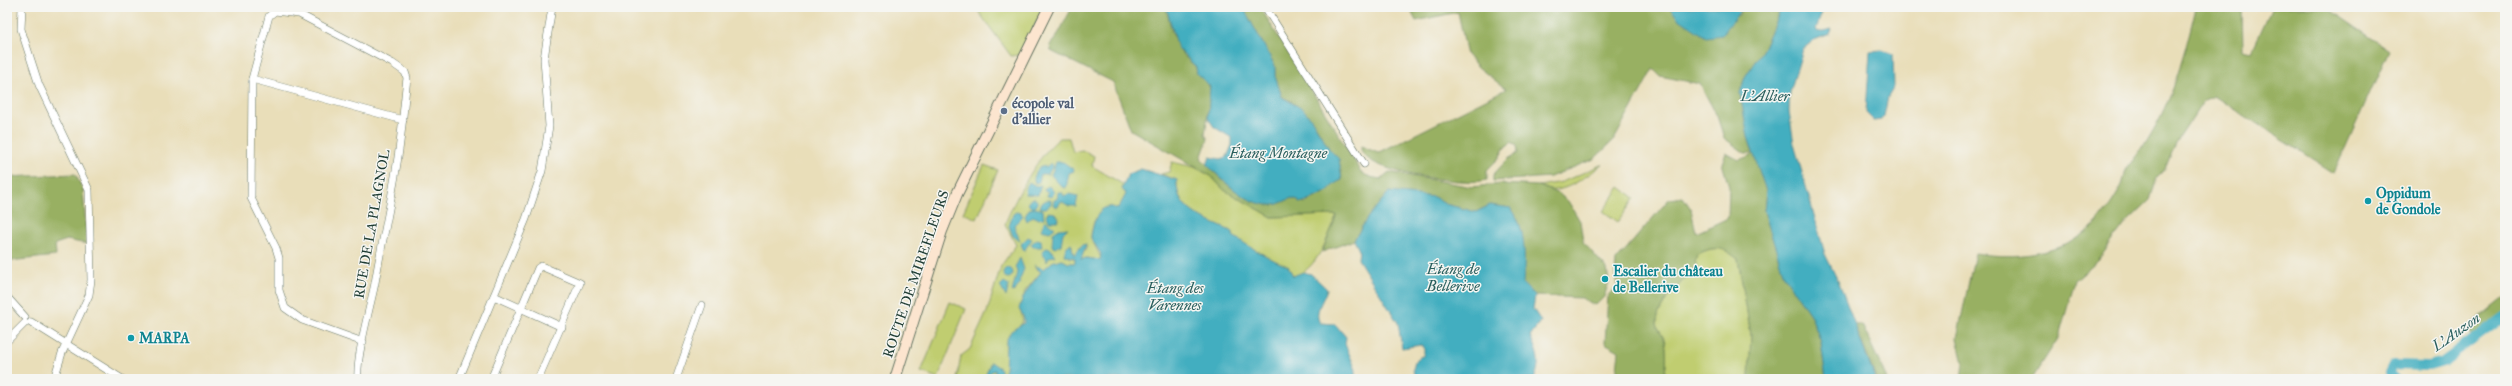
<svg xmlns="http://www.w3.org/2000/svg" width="2512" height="386" viewBox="0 0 2512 386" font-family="'IM FELL Great Primer',serif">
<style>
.green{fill:#c0cd6f;stroke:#708552}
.forest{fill:#98b062;stroke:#5c764b}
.water{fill:#42aec0;stroke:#30767a}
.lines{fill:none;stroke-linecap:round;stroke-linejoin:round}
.river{stroke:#42aec0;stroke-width:10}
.street-casing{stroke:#667563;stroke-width:8}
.secondary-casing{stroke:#667563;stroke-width:12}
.street{stroke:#fff;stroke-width:7}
.secondary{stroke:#fce5cf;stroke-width:10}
.service-dot{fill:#5c6f8a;stroke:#f6f6f2;stroke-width:1.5}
.culture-dot{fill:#0f9aa8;stroke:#f6f6f2;stroke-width:1.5}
.labels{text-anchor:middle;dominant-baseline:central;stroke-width:3;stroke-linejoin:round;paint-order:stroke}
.service-label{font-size:14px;font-weight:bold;fill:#4e5e75;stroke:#f6f6f2;text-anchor:start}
.culture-label{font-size:14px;font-weight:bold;fill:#0d838f;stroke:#f6f6f2;text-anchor:start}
.street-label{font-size:14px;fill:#1f3d34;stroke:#f6f6f2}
.water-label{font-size:15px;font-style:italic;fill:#2a5f5e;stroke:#f6f6f2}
</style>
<rect width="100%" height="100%" fill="#f6f6f2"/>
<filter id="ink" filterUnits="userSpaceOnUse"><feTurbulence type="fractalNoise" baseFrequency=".025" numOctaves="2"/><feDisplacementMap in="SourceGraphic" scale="8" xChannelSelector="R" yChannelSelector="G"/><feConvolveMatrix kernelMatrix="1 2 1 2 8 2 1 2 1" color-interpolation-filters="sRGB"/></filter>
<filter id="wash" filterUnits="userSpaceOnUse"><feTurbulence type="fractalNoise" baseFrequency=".012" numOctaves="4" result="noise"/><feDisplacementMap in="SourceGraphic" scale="16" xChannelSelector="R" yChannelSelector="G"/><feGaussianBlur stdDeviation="0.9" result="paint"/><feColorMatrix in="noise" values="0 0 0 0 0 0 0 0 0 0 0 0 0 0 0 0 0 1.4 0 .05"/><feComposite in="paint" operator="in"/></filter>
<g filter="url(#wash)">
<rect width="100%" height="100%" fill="#e9deb9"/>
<g class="green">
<polygon points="975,7 1044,7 1020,55 1011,56"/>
<path d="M1060 138H1069L1073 152 1082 150 1094 156 1092 166 1124 185 1122 189 1126 194 1118 209 1110 206 1094 221 1091 234V238L1101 258 1099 260 1086 258 1080 260 1087 246 1082 245 1078 253 1073 255 1072 245 1069 244 1066 253 1070 258H1075V263H1068L1061 259 1052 262 1046 269 1034 267 1041 272 1025 291 1020 311C1028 325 1015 331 1006 341L1005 379H957L961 356 970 349 987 312 1001 266 1016 245 1005 224C1014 200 1039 153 1060 138Z"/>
<path d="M1172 162 1194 167 1211 176 1224 190 1272 217 1337 215C1329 234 1317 272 1293 276L1288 266C1274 262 1247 245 1233 236V232C1210 221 1175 212 1177 180L1161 174 1169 172Z"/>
<path d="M1603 164C1588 175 1559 200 1539 186L1562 182Z"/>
<polygon points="984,165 998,170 977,219 963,213"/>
<polygon points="1620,187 1635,198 1618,222 1603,211"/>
<path d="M1724 248 1738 259 1751 335 1749 379H1663C1667 368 1667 353 1665 342 1663 335 1657 329 1657 322 1657 305 1685 278 1696 267L1695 261 1697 254 1710 249Z"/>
<polygon points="950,302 966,309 938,378 921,372"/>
</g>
<g class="forest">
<path d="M1073 7H1166L1172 32 1183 55 1196 67 1197 74 1207 81 1211 92 1205 134 1208 139 1201 158C1218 177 1245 205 1272 205 1278 205 1286 200 1292 198L1305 203 1326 192 1332 184 1342 180 1339 159 1330 150 1312 120 1291 101 1282 97 1275 76V66L1243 7H1260L1355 161C1360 175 1367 177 1381 179L1389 172 1472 187 1501 184 1539 186 1559 194 1568 201 1580 221 1583 242 1607 269 1609 282 1604 297 1596 305 1588 303 1582 298 1535 296 1522 284C1525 259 1526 229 1511 208L1490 205 1476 212 1445 204 1434 197 1389 192 1368 217 1354 240 1322 252 1337 215 1272 217 1224 190 1211 176 1131 130 1113 82 1051 51 1050 45C1061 33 1064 20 1073 7Z"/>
<path d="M1422 7H1669L1679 19 1739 15 1743 7H1782L1763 49 1745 77 1740 93 1748 137 1753 153H1745L1724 138 1717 116 1700 84 1660 76 1653 69 1614 140 1594 159 1550 177 1493 181V175L1508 159 1518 153 1517 146 1512 142 1505 147 1499 158 1487 170V180C1467 186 1357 173 1361 146L1378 153 1506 89 1478 67 1467 55 1458 12 1416 21 1411 11Z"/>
<path d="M2196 7H2242L2243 49 2252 51 2272 7H2326L2389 50 2334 173 2214 96 2204 100 2176 143 2164 171 2157 178 2150 200 2126 223 2099 259 2075 280 2059 337 2032 379H1961L1963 363 1957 338 1975 253C2022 261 2078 253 2106 211 2112 203 2118 193 2122 185 2124 180 2124 175 2126 170 2132 160 2141 151 2147 141 2174 97 2184 56 2196 7Z"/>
<path d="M1726 153 1739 160 1754 154 1766 191 1764 211 1784 276 1811 316 1821 342 1826 379H1749L1751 335 1738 259C1721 246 1716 246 1697 254L1695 261 1697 267C1685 278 1657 305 1657 322 1657 329 1663 335 1665 342 1667 353 1667 368 1663 379H1616L1619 351 1605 343 1608 295 1617 287 1615 274 1616 261 1669 199 1683 197 1691 209 1696 233 1728 218 1729 187 1722 163Z"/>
<polygon points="75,174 83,189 87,244 67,240 55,244 56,256 9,261 7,243 7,177"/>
<polygon points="2505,297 2505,316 2475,339 2465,329"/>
<polygon points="1855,325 1862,325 1887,379 1876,379"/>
</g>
<g class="water">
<path d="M1166 7H1243L1275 66V76L1282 97 1304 110 1312 120 1330 150 1339 159 1342 180C1332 184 1333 187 1326 192 1323 194 1303 203 1299 203L1298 200 1292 198C1286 200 1278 205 1272 205 1245 205 1225 181 1207 165L1210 157 1221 159 1227 157 1232 145V138L1214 127 1208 118 1210 86 1197 74 1196 67 1178 48Z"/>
<polygon points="1669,7 1743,7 1722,35 1706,37 1679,19"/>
<polygon points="1782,7 1824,7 1816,29 1818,32 1832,29 1830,34 1814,40 1803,49 1790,92 1789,111 1794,144 1825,254 1840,285 1875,379 1826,379 1821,342 1811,316 1784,276 1764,211 1766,191 1748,137 1740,93 1745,77 1763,49"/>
<polygon points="1882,50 1893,54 1894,87 1888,97 1884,116 1881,120 1874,121 1866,113 1870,51"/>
<polygon points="1056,162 1063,162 1073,169 1074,171 1069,173 1066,188 1062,187 1051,175"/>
<polygon points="1051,163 1053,166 1048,174 1041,174 1039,182 1035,183 1033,177 1040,166 1046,167"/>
<path d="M1141 169 1177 180C1174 212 1210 221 1233 232V236C1247 245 1274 262 1288 266L1293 276 1303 272 1311 274 1327 289C1324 300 1313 312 1320 323L1335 324 1346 337 1345 344 1356 370 1354 379H1005L1006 341 1011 331 1024 323V318L1019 309C1023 293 1032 284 1041 272L1034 265 1044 269 1052 262 1061 259 1068 263H1075V258L1064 255 1066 247 1071 244 1074 255 1082 245 1086 244 1081 260 1086 258 1100 260 1101 254 1091 238C1092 229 1096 207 1109 207 1112 206 1115 209 1118 209L1126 194 1122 189 1128 174Z"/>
<polygon points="1029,182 1036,186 1041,185 1038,195 1026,194 1025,189"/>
<polygon points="1049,186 1054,192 1052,197 1047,196 1048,192 1043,189"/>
<polygon points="1058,192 1062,192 1064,196 1069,194 1078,196 1076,206 1069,206 1061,201 1058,207 1053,205 1054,200 1057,199"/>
<path d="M1389 192 1434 197 1445 204 1476 212 1490 205 1511 208C1527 229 1525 259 1523 284L1535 296 1533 309 1541 321 1530 336C1537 352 1542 362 1534 379H1415L1413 369 1416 359 1424 355V349L1421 345 1402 348 1398 323 1358 259 1359 250 1354 240 1368 217Z"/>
<circle cx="1033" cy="203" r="4.5"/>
<polygon points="1046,200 1051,200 1051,204 1046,208 1040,208 1041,204"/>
<polygon points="1035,208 1043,210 1044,218 1039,219 1033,216 1027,221 1025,216 1029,209"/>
<polygon points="1016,212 1021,213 1023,216 1014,225 1020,241 1013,236 1009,226 1013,214"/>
<polygon points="1049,212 1055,213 1059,218 1058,221 1049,221 1046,214"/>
<polygon points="1045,220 1055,228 1050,232 1041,230"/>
<polygon points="1068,228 1063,233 1061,245 1056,248 1052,246 1053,233 1059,229"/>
<polygon points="1028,237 1032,239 1024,251 1021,244"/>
<polygon points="1037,239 1041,240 1042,247 1033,247 1031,244"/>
<polygon points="1046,248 1051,249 1055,256 1049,257 1047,262 1042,252"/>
<polygon points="1020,258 1024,269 1019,281 1020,283 1015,291 1012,292 1017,272 1015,267"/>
<circle cx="1008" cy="273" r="5"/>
<polygon points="1004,282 1009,285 1006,297 1000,286"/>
<polygon points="991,362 1001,369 1001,379 995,379 995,370 989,373 989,379 984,379"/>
</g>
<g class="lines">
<polyline class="river" points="2396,379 2389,373 2393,365 2429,366 2443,362 2505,316"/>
</g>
</g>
<g filter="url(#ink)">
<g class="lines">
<defs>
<g id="street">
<polyline points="22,7 21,29 39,85 89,190 91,280 89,295 62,353 54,379"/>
<polyline points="1265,7 1364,164"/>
<polyline points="252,79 403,120"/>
<polyline points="494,296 562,327"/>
<polyline points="7,297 25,317"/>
<polyline points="31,322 122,379"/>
<polyline points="7,341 25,323"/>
<path d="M358 379C356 356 370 308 375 283 382 241 392 199 398 157 402 131 404 104 407 78L405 72 392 63 299 14 275 11 269 16 252 79 251 198 276 248 279 258V290L285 308 302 320 363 342"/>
<polyline points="459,379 526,219 542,171 549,126 544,59 552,7"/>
<polyline points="491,379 538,268 541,266 580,283 538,379"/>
<polyline points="676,379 702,305"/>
</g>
<polyline id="secondary" points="895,379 942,231 957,194 1049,7"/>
</defs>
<use href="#street" class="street-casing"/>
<use href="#secondary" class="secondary-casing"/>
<use href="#street" class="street"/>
<use href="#secondary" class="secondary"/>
</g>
</g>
<circle class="service-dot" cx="1004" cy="111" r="4"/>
<g class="culture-dot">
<circle cx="2368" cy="201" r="4"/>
<circle cx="1605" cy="279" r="4"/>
<circle cx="131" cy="338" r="4"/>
</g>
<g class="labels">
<g class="service-label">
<text x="1012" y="103">écopole val<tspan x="1012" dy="16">d'allier</tspan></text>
</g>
<g class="culture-label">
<text x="2376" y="193">Oppidum<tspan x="2376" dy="16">de Gondole</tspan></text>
<text x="1613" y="271">Escalier du château<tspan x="1613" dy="16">de Bellerive</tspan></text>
<text x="139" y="338">MARPA</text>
</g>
<g class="street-label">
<text transform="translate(372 224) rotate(-80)">RUE DE LA PLAGNOL</text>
<text transform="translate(916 274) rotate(-71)">ROUTE DE MIREFLEURS</text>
</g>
<g class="water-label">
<text x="1765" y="96">L'Allier</text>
<text x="1278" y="153">Étang Montagne</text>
<text x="1453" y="269">Étang de<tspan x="1453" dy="17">Bellerive</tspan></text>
<text x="1175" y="288">Étang des<tspan x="1175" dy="17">Varennes</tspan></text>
<text transform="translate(2456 332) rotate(-35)">L'Auzon</text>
</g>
</g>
<rect width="2512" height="386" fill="none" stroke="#f6f6f2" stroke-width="24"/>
</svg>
